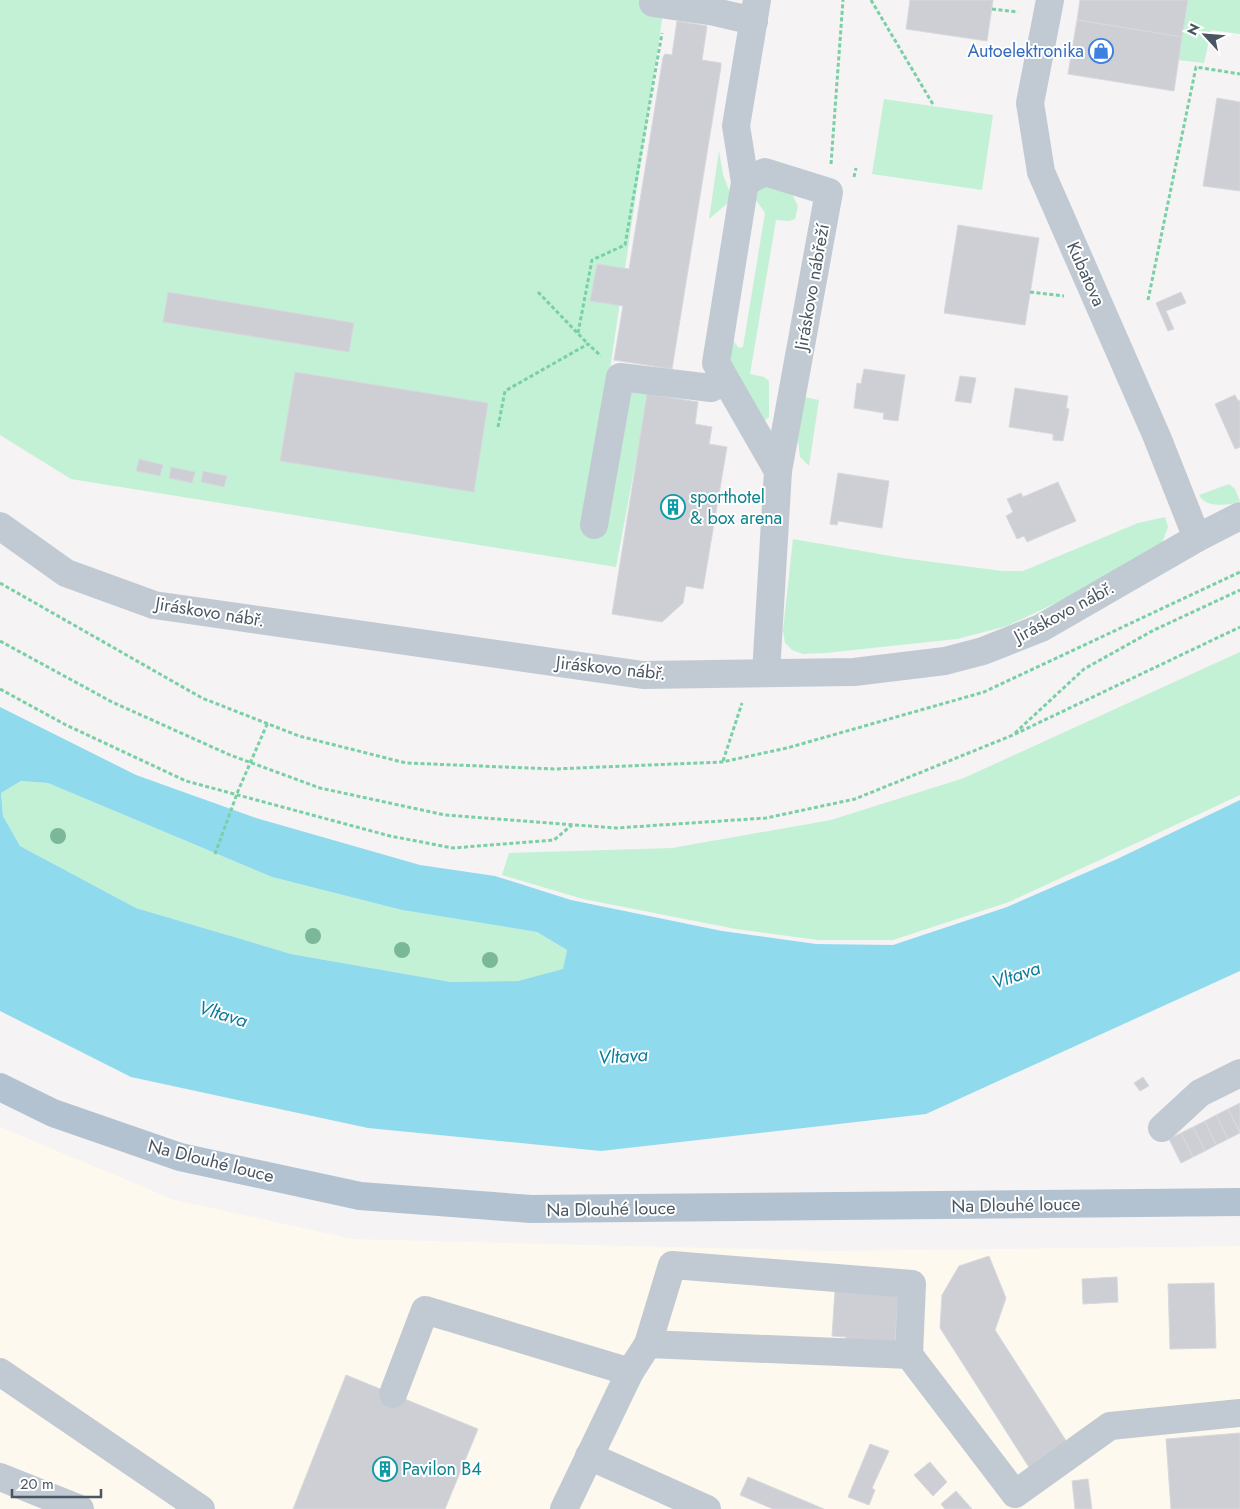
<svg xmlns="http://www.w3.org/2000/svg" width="1240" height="1509" viewBox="0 0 1240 1509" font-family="Jost,sans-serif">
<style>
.commercial{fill:#fdf9ef}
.green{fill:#c3f1d5}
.water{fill:#90daee;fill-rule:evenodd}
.building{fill:#cdcfd5;stroke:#d7d9de}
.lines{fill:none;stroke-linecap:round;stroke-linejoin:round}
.path{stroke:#7ad0a6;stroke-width:3;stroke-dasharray:4 2.5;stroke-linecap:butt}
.minor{stroke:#c1cad2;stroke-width:28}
.major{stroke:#b3c2d1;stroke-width:28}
.tree{fill:#7bb799}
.labels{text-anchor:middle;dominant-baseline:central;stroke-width:4;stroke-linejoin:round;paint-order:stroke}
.shop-label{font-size:18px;fill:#366cbe;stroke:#fff;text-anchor:end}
.street-label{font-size:18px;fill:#4a5661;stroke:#fff}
.culture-label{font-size:18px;fill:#0d838f;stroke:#fff;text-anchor:start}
.water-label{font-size:19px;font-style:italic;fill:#0c7c9b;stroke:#fff}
</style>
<rect width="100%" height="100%" fill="#f5f3f3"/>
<polygon class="commercial" points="0,1127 175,1200 353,1239 831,1251 1240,1246 1240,1509 0,1509"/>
<g class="green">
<polygon points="0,0 665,0 610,369 652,375 616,567 71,479 0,435"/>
<polygon points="1188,0 1240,0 1240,34 1211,30 1204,63 1178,60"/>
<polygon points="884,99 993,115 982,190 872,174"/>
<polygon points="719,151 723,175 731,195 730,201 709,219"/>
<polygon points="759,181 789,188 798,206 795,219 789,221 776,220 750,374 764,377 769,381 769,417 762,423 724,365 727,333 739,348 743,347 765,213 750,192"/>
<polygon points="803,397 819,400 809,466 800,457 794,408"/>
<path d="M1229 484 1235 489 1240 501C1229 506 1205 508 1199 495Z"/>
<polygon points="1165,517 1168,527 1162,543 1088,588 1007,626 957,639 825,653 803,654 792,650 785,643 783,630 793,539 902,558 1002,571 1023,571 1138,523"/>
<polygon points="1240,652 1240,795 1009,902 893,940 818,940 736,929 583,899 502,875 509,853 672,848 831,820 964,778"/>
<polygon points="21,781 48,783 272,877 402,910 537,932 567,950 563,970 518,981 451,982 291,954 136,908 20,846 3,816 1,793"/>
</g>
<path class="water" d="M0 707 136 775 256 818 420 865 495 876 571 900 722 931 816 944 893 945 1007 907 1115 860 1240 800V971L926 1114 601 1151 368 1128 131 1077 0 1011ZM21 781 48 783 272 877 402 910 537 932 567 950 563 969 518 981 451 982 291 954 136 908 20 846 3 816 1 793Z"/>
<g class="building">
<polygon points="910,0 993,0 987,41 906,29"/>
<polygon points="1080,0 1188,0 1182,37 1077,20"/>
<polygon points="1077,20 1182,37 1174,91 1068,74"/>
<polygon points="677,21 707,26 702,60 721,63 721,67 672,369 614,360 623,306 590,301 597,264 629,269 663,57 665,54 672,55"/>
<polygon points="1217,98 1240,102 1240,191 1203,186"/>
<polygon points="958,225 1039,238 1025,325 944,313"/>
<polygon points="168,292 354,323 349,352 163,322"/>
<polygon points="1181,292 1186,303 1166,311 1174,329 1168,331 1156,303"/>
<polygon points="864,369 905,375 898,421 883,419 884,413 854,408 857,383 861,384"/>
<polygon points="295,372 488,403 474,492 280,461"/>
<polygon points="960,376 976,378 971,403 955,401"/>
<polygon points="1015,388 1068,396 1066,408 1069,409 1063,441 1053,440 1053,434 1009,427"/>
<polygon points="647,394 698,402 695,424 712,427 709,444 727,447 703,589 686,586 683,603 662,622 612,614"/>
<polygon points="1235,395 1238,401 1240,400 1240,447 1235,449 1215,404"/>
<polygon points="139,459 163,465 160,476 136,471"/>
<polygon points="171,467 195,472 192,483 169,478"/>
<polygon points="203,471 227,476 224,487 201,482"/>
<polygon points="838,473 889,481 882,528 838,521 837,525 830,524"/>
<polygon points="1058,482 1076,521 1027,542 1024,536 1017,539 1006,516 1013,512 1007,499 1021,493 1023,497"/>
<polygon points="1143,1077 1149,1086 1140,1091 1134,1083"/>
<polygon points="1240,1103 1240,1132 1228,1109"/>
<polygon points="1228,1109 1240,1133 1228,1139 1216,1115"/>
<polygon points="1216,1115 1228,1139 1216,1145 1205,1121"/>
<polygon points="1205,1121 1216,1145 1205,1151 1193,1127"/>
<polygon points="1193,1127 1205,1151 1193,1157 1181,1133"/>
<polygon points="1181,1133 1193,1157 1181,1163 1169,1139"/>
<polygon points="989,1256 1006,1298 995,1330 1070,1447 1032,1472 940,1328 942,1295 959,1266"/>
<polygon points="1117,1277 1118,1302 1083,1304 1082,1279"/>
<polygon points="1214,1283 1216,1348 1170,1349 1168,1284"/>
<polygon points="835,1290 898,1294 895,1345 846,1342 846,1337 832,1336"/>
<polygon points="346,1375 478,1429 445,1509 293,1509"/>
<polygon points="1240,1433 1240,1509 1171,1509 1166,1439"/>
<polygon points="870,1444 889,1451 872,1488 875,1490 869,1505 848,1497"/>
<polygon points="930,1462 947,1482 933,1496 914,1475"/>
<polygon points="748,1477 824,1509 773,1509 740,1495"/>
<polygon points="1088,1479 1092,1509 1075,1509 1072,1481"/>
<polygon points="956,1491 972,1509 945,1509 941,1504"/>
</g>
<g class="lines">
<g class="path">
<polyline points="871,0 934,106"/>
<polyline points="992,9 1018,12"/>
<polyline points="831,164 843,0"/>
<polyline points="854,177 856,168"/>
<polyline points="538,292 588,344"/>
<polyline points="1030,292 1064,296"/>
<polyline points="1148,300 1196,67 1240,74"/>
<polyline points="578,333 592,260 625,245 662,33"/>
<polyline points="498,427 505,391 588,344 601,356"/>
<polyline points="0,583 202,698 299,736 406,763 554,769 722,762 787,748 984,692 1240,572"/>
<polyline points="0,641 112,702 230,755 320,788 445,815 616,828 766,818 855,799 1013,735 1240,627"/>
<polyline points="0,689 66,725 186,781 390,836 453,848 554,840 572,825"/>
<polyline points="1015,733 1084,669 1154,630 1240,590"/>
<polyline points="723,761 742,703"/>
<polyline points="215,854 238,791 268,722"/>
</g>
<g class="minor">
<polyline points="757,0 736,126 745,182 716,363 778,471"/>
<polyline points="1050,0 1030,103 1041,172 1157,437 1197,538"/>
<polyline points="653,3 715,12 754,21"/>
<polyline points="745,182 765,172 829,192 778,471 766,673"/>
<polyline points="594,525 620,377 711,388 726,381"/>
<polyline points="0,526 66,573 154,605 643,675 854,672 945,661 983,651 1041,628 1197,538 1240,516"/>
<polyline points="1162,1128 1200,1093 1240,1073"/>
<polyline points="648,1344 909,1355 1015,1494 1110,1426 1240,1413"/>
<polyline points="0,1372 201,1509"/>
<polyline points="393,1394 425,1310 630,1372"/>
<polyline points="589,1456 707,1509"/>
<polyline points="0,1477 80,1509"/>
<polyline points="564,1509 630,1372 648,1344 672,1265 912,1284 909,1355"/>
</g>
<polyline class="major" points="0,1087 53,1113 180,1157 360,1196 531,1209 1240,1202"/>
</g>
<g class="tree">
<circle cx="58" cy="836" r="8"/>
<circle cx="313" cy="936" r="8"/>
<circle cx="402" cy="950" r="8"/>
<circle cx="490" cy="960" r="8"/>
</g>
<defs>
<symbol id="shop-ring" viewBox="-11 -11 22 22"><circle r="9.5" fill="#fff" stroke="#3f7fe0" stroke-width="1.5"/><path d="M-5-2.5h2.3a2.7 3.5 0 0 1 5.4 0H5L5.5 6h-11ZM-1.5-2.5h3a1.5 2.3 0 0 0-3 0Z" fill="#3f7fe0"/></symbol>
<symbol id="building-ring" viewBox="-11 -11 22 22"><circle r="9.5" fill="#fff" stroke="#0f9aa8" stroke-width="1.5"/><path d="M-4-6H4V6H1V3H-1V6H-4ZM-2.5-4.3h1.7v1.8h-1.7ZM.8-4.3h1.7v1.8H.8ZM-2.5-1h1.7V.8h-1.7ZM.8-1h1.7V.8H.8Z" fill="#0f9aa8"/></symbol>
</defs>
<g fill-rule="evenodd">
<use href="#shop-ring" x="1087" y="37" width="28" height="28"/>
<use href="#building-ring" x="659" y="493" width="28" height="28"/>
<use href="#building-ring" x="371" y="1455" width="28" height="28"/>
</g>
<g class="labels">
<g class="shop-label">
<text x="1084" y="51">Autoelektronika</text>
</g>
<g class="street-label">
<text transform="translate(1086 274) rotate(66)">Kubatova</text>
<text transform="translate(812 287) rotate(-80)">Jiráskovo nábřeží</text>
<text transform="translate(210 612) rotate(9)">Jiráskovo nábř.</text>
<text transform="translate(1064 612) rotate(-28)">Jiráskovo nábř.</text>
<text transform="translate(611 668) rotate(6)">Jiráskovo nábř.</text>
<text transform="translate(211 1161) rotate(14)">Na Dlouhé louce</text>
<text transform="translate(1016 1205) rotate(-1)">Na Dlouhé louce</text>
<text transform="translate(611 1209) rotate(-1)">Na Dlouhé louce</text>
</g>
<g class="culture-label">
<text x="690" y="497">sporthotel<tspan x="690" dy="21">&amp; box arena</tspan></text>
<text x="402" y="1469">Pavilon B4</text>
</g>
<g class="water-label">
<text transform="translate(1016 975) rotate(-19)">Vltava</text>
<text transform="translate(223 1014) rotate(17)">Vltava</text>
<text transform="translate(623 1056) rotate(-4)">Vltava</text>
</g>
</g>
<g transform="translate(1205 35) rotate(296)" stroke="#ffffff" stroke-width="4" paint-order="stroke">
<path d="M0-4L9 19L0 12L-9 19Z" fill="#4a5661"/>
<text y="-8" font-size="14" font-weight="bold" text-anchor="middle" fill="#4a5661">N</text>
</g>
<path d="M12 1489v8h89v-8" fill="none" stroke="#4a5661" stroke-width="2.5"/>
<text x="20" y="1489" font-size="15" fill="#4a5661" stroke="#ffffff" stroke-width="4" paint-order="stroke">20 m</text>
</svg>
